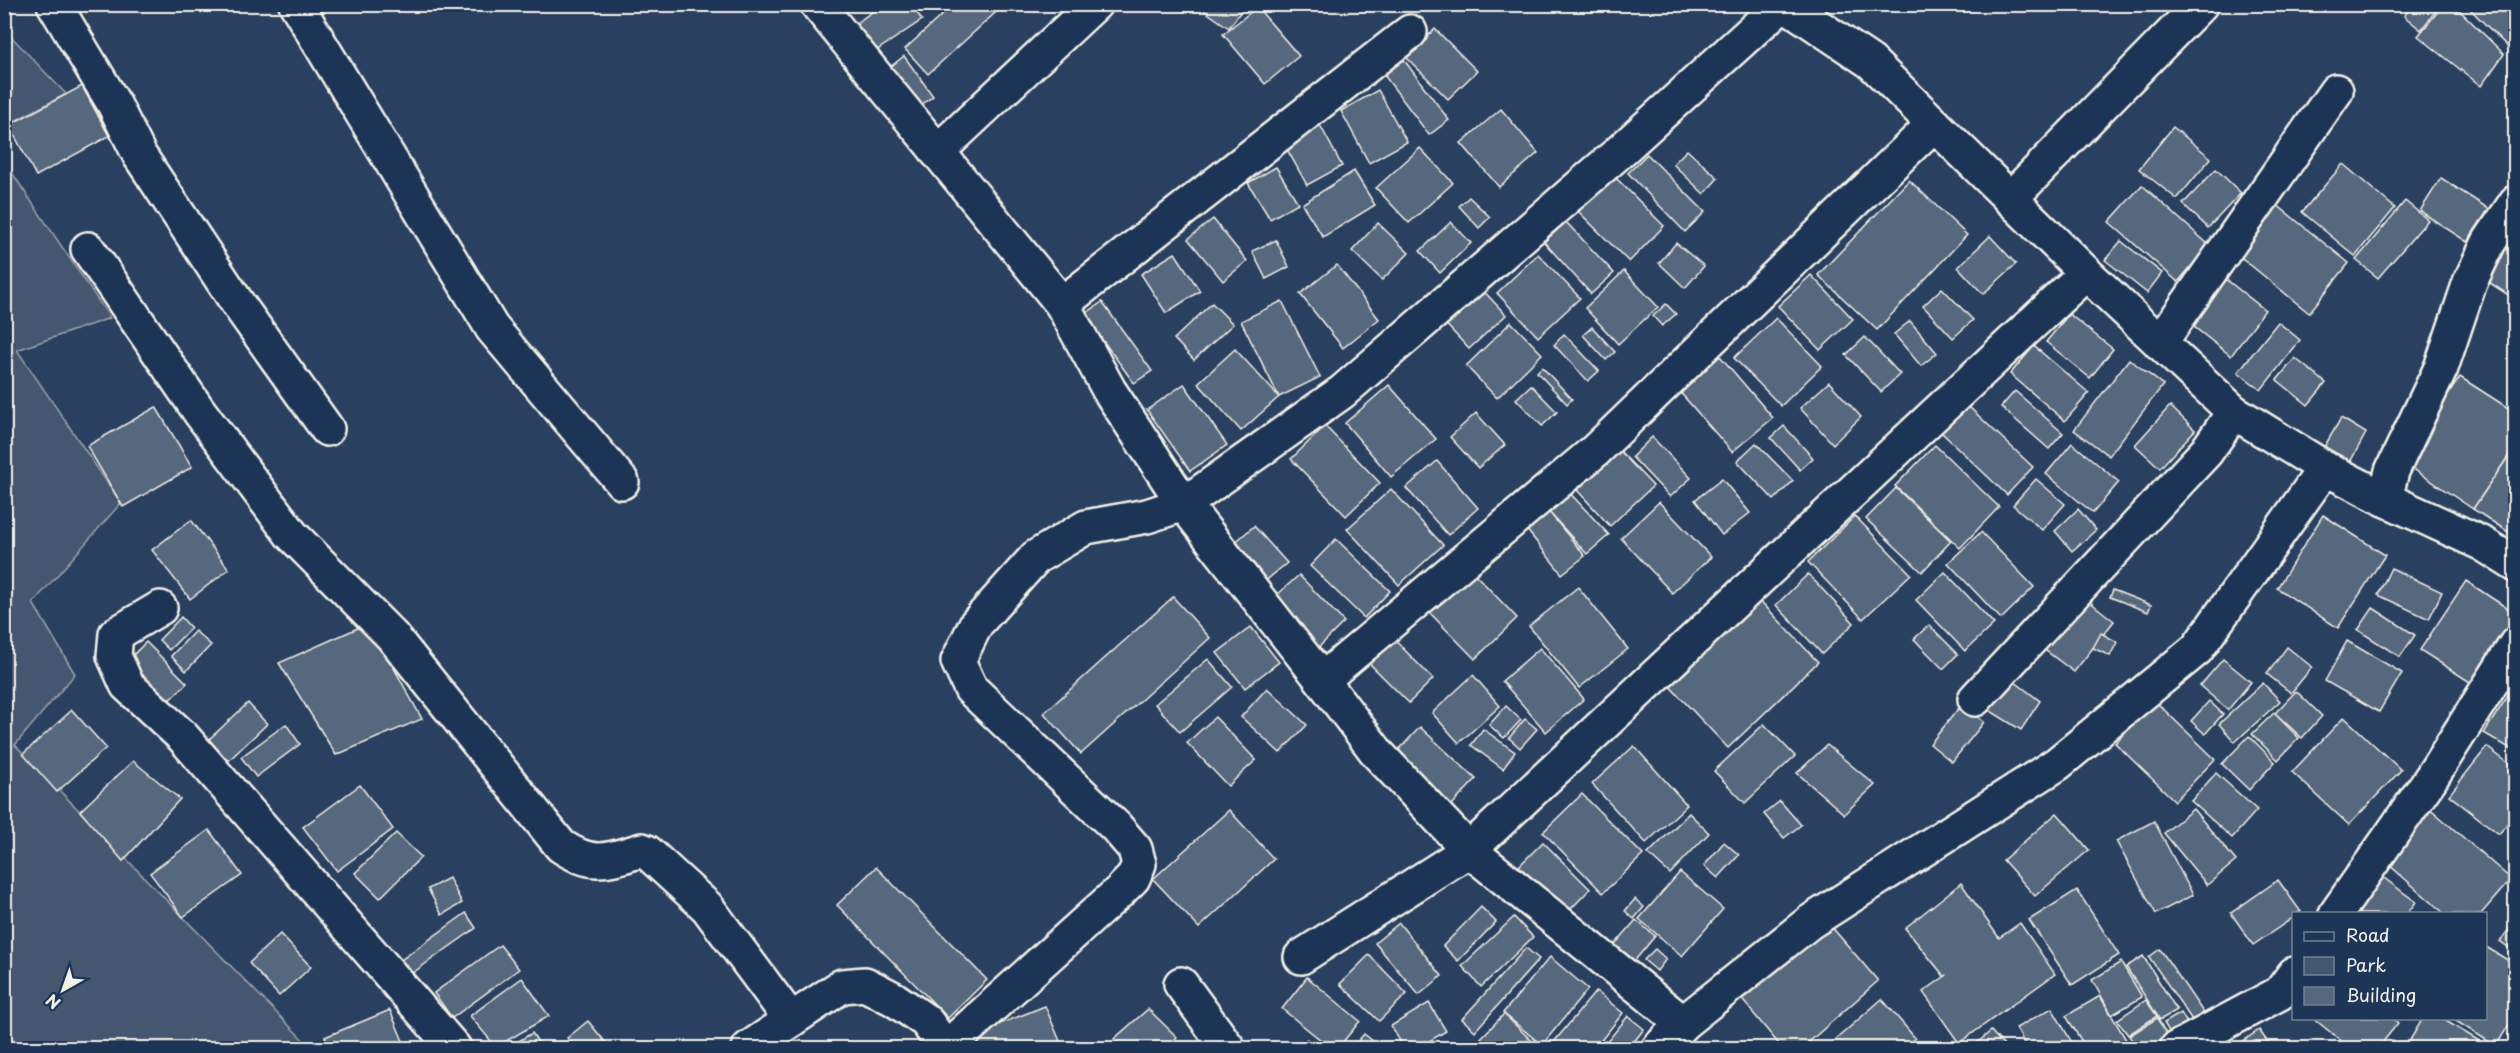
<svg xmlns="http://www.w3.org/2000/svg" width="2520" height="1053" viewBox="0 0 2520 1053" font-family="'Playpen Sans',sans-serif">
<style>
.green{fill:#445771;stroke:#9ca4ac;stroke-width:1.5}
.building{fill:#56677d;stroke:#f4f1e8;stroke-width:1.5}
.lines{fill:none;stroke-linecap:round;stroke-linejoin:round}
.minor-casing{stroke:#f4f1e8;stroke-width:38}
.minor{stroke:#1d3557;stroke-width:33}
</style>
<rect width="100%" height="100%" fill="#2a4060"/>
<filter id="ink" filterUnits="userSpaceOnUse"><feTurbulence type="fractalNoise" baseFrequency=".0167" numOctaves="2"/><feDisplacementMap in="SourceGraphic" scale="12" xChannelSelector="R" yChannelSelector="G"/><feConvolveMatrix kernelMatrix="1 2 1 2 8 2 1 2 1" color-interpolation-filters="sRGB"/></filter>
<g filter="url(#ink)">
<g class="green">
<polygon points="4,29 66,94 5,126 4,126"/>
<polygon points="4,161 110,318 17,350 121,503 33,603 75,674 15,745 311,1048 5,1048"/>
</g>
<g class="building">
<polygon points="883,4 911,4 922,20 864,59 844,32"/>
<polygon points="954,4 1005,4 928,74 905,49"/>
<polygon points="1195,4 1246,4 1229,28"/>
<polygon points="2413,4 2441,4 2421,30 2404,16"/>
<polygon points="2444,4 2453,4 2504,54 2481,86 2418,36"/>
<polygon points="2465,4 2499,4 2516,20 2516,50 2513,52"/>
<polygon points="1257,7 1299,56 1265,84 1223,34"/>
<polygon points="1435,29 1477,71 1448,99 1406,57"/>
<polygon points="1395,48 1449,120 1429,135 1375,63"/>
<polygon points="904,56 933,96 917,108 888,69"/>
<polygon points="82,86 109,136 36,176 9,125"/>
<polygon points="1378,90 1407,142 1369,163 1341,111"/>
<polygon points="1501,109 1538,153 1499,187 1461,143"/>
<polygon points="1319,123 1342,166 1307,185 1283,142"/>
<polygon points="2173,127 2211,158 2177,199 2139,169"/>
<polygon points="1420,148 1453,183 1409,223 1376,188"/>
<polygon points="1687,150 1718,178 1704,194 1673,164"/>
<polygon points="1647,154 1705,212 1685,232 1628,173"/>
<polygon points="2343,164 2395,208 2355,256 2302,212"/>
<polygon points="1276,167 1298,203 1270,219 1248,183"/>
<polygon points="2216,169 2241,193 2208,228 2183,204"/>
<polygon points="1354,171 1375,205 1323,237 1302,204"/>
<polygon points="1609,171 1664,226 1629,262 1574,207"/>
<polygon points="2441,178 2489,209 2467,242 2420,211"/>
<polygon points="1909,180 1967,235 1877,330 1818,275"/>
<polygon points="2142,185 2209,245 2178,282 2109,222"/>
<polygon points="1469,197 1490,217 1479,228 1459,206"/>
<polygon points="2405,201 2428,220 2378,278 2356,260"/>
<polygon points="2277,205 2349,263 2309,313 2237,254"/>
<polygon points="2516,218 2516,300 2478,275"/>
<polygon points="1213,219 1247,261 1223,281 1188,239"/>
<polygon points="1451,222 1471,243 1440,273 1420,251"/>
<polygon points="1566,222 1614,273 1591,294 1544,242"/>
<polygon points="1378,223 1409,253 1382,280 1352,251"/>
<polygon points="1990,236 2016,264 1983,294 1958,267"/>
<polygon points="1276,240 1289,267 1266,279 1252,251"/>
<polygon points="2121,241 2162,273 2147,293 2105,260"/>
<polygon points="1676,243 1704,266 1685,288 1659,263"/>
<polygon points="1175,253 1200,291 1166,313 1141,274"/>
<polygon points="1538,254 1580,298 1538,337 1497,293"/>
<polygon points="1337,265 1379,319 1343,348 1300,294"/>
<polygon points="1624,271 1658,307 1618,344 1585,308"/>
<polygon points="2219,274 2265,310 2231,356 2184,319"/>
<polygon points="1811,275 1853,319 1820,350 1778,306"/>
<polygon points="1479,286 1506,315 1469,349 1442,320"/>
<polygon points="1942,288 1973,320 1953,338 1923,306"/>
<polygon points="1282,301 1320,377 1279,397 1241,321"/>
<polygon points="1102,302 1152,371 1134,383 1084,315"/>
<polygon points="1212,303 1233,324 1194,360 1174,339"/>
<polygon points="1666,304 1676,314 1662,326 1653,316"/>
<polygon points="2069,314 2113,349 2090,378 2046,342"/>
<polygon points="1776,318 1822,366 1781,406 1734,358"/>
<polygon points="1910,321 1937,353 1921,366 1894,334"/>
<polygon points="1511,322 1542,354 1497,398 1466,366"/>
<polygon points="2278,322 2300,340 2261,390 2238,372"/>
<polygon points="1592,327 1615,352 1606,360 1583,335"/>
<polygon points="1564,334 1599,371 1588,381 1554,345"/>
<polygon points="1865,337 1900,374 1881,392 1846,355"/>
<polygon points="2034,346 2089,393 2065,421 2010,374"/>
<polygon points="1235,349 1279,397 1241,431 1198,383"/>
<polygon points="1720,356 1773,418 1732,452 1679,391"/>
<polygon points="2295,358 2326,383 2308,405 2277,380"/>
<polygon points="2129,359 2163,385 2109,456 2074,430"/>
<polygon points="1542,367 1572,399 1567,404 1537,372"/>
<polygon points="2460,377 2516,413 2516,445 2473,509 2403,462"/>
<polygon points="1829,382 1861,417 1833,444 1800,408"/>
<polygon points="1184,384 1227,445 1190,471 1147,410"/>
<polygon points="1389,385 1436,439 1391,477 1345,423"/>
<polygon points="1531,385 1557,412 1542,426 1516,399"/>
<polygon points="2015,391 2063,433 2049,449 2001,407"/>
<polygon points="1967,405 2033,467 2007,495 1941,432"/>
<polygon points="2170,406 2195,430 2160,468 2135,445"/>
<polygon points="156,407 192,467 123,507 87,446"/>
<polygon points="1476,413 1505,445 1478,468 1450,437"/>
<polygon points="2341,418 2366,433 2349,464 2323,449"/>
<polygon points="1325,426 1380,483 1346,516 1291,459"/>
<polygon points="1784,426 1813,458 1800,470 1771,438"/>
<polygon points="1652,437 1691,478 1670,497 1632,457"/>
<polygon points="1756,443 1793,481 1774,500 1737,461"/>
<polygon points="2072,443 2119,482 2093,513 2046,474"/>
<polygon points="1935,445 1999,507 1960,548 1895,486"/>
<polygon points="2516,445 2516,537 2473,509"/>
<polygon points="1620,451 1653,486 1610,526 1577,490"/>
<polygon points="1437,461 1478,508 1448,535 1406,488"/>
<polygon points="1722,479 1750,513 1722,535 1695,500"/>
<polygon points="2036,479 2065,504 2042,530 2013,505"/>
<polygon points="1896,488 1951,541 1922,572 1866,519"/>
<polygon points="1391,489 1443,545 1399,585 1347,529"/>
<polygon points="1567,490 1609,535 1587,554 1546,509"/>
<polygon points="1659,502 1711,557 1672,593 1621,538"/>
<polygon points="2078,509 2096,530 2072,551 2055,531"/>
<polygon points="1549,512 1585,556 1562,574 1527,530"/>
<polygon points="2323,515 2385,555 2338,628 2277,588"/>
<polygon points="1855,516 1911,574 1863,619 1808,562"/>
<polygon points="191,520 229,569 190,599 152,550"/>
<polygon points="1254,526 1287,563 1257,588 1225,551"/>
<polygon points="1981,532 2034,587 2001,619 1948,563"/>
<polygon points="1336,539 1390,591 1364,618 1310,566"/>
<polygon points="2391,568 2442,592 2429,619 2378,595"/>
<polygon points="1472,571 1517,618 1475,659 1429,612"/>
<polygon points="1945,572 1994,624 1965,651 1916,600"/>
<polygon points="1808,574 1854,623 1822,654 1776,605"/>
<polygon points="1299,575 1344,622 1315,651 1268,603"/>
<polygon points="2466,581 2516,614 2516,618 2473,684 2420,650"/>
<polygon points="1578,587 1628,649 1579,688 1529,626"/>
<polygon points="2113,590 2151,605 2148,612 2110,597"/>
<polygon points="1751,591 1818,662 1728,748 1661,677"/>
<polygon points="1173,597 1210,638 1081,754 1044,713"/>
<polygon points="2085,598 2114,621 2074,672 2045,650"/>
<polygon points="2373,608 2415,635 2400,657 2358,630"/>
<polygon points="181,617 191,628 169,650 159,640"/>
<polygon points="369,623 422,719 336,755 279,663"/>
<polygon points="1929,625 1958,654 1943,669 1914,639"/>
<polygon points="1251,627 1279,662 1245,688 1217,653"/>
<polygon points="195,631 211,645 186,671 171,656"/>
<polygon points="1387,632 1433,679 1409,703 1363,657"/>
<polygon points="2101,633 2117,642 2110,656 2093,648"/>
<polygon points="2347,641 2402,673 2379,712 2325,681"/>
<polygon points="146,642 187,683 166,703 126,662"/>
<polygon points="2287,647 2312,667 2291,693 2267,674"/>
<polygon points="1540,648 1584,699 1546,732 1502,681"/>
<polygon points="1208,659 1232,687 1180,732 1155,704"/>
<polygon points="2223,659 2251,682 2228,710 2200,686"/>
<polygon points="1473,675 1500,706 1459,743 1432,713"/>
<polygon points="2006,675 2040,701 2021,730 1989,710"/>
<polygon points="2263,683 2280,701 2235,742 2219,724"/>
<polygon points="2516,683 2516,752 2484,733"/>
<polygon points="1267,688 1307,725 1280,753 1241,717"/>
<polygon points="2296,691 2322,716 2302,738 2275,713"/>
<polygon points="2155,701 2215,759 2175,801 2115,743"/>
<polygon points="2209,701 2223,714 2205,734 2191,721"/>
<polygon points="248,703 267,724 224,765 204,744"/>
<polygon points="1962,704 1984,722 1952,762 1930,744"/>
<polygon points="1506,706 1521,720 1504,738 1489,725"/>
<polygon points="72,710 106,748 57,792 23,754"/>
<polygon points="2274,713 2299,738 2278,760 2252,734"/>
<polygon points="1215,717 1256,760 1228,786 1187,743"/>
<polygon points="2344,717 2401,770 2349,825 2292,772"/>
<polygon points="1525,719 1537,729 1520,748 1509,738"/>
<polygon points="286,724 300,744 256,777 241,757"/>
<polygon points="1764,724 1795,756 1745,803 1714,771"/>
<polygon points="1420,727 1476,779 1451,806 1395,754"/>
<polygon points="1483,729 1515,752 1503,769 1471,745"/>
<polygon points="2249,736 2275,762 2249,790 2222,764"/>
<polygon points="1827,745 1875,785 1844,814 1797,773"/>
<polygon points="1634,746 1687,805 1646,843 1592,784"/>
<polygon points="2487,747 2516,769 2516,813 2499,834 2449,795"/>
<polygon points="133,761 180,799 123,861 80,811"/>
<polygon points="2216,773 2257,810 2232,838 2191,801"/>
<polygon points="360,785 393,829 337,871 303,827"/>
<polygon points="1582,794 1643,855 1603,893 1543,832"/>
<polygon points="1780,801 1801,825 1784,838 1764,814"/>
<polygon points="2426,805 2511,879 2481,914 2445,914 2380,857"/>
<polygon points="2193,809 2236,861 2207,885 2164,833"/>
<polygon points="1229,810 1274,859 1199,928 1153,879"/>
<polygon points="1689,813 1709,833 1670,874 1648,854"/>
<polygon points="2057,813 2089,850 2035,896 2003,860"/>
<polygon points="2154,821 2193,895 2156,914 2116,841"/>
<polygon points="209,830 242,875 183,917 150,873"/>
<polygon points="396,833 421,857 380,898 355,873"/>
<polygon points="1543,842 1590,889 1567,913 1519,866"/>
<polygon points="1724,842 1739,855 1718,878 1704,866"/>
<polygon points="876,867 987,980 948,1018 837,905"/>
<polygon points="1680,872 1723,909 1682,956 1639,919"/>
<polygon points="2376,872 2416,902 2407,914 2346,914"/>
<polygon points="449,878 462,903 442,915 428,889"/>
<polygon points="2278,880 2301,912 2294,914 2294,917 2253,945 2231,913"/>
<polygon points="1961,883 1999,938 2020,923 2055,974 1959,1043 1923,992 1947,975 1944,976 1905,928"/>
<polygon points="2077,890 2119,955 2072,985 2029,920"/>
<polygon points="1635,899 1644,907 1634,919 1625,911"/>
<polygon points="1481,907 1496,922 1458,961 1443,946"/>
<polygon points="466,913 476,928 411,974 401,960"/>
<polygon points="1514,917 1533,937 1481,987 1462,966"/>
<polygon points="1636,920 1655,936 1632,964 1612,948"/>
<polygon points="2516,920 2516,953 2500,941"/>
<polygon points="1399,923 1442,976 1419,995 1375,943"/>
<polygon points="1830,925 1878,981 1802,1048 1782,1048 1735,991"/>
<polygon points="280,934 311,967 279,996 249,963"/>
<polygon points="500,945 519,969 452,1018 434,993"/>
<polygon points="2486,947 2516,965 2516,1013 2496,1046 2451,1018 2486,1018"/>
<polygon points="1526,948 1539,959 1475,1031 1462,1019"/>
<polygon points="1655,949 1666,959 1657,971 1644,960"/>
<polygon points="2160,949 2205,1015 2194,1023 2149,957"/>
<polygon points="1369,955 1407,994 1379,1021 1340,984"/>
<polygon points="2143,956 2177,1010 2160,1020 2126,967"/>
<polygon points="1550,957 1588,989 1542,1045 1503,1013"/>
<polygon points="2121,962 2142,997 2112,1015 2092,980"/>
<polygon points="1307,977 1360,1021 1338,1048 1331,1048 1282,1009"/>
<polygon points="522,978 549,1016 496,1047 470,1016"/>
<polygon points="1596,991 1623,1013 1595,1048 1549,1048"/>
<polygon points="2100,996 2131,1048 2086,1048 2066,1016"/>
<polygon points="1882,999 1915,1038 1903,1048 1826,1048"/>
<polygon points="2146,1000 2157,1016 2128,1035 2117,1020"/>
<polygon points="1429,1003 1446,1031 1418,1048 1404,1048 1391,1026"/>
<polygon points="1045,1006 1060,1041 1042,1048 981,1048 975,1034"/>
<polygon points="2052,1008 2075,1048 2027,1048 2016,1028"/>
<polygon points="1148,1009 1177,1037 1167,1048 1120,1048 1114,1039"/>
<polygon points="390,1010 403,1041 385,1048 330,1048 325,1037"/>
<polygon points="2181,1013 2190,1028 2173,1038 2164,1023"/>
<polygon points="1504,1014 1539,1048 1488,1048 1479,1040"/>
<polygon points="1628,1016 1644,1029 1629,1048 1602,1048"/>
<polygon points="2157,1018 2168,1037 2149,1048 2138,1048 2129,1036"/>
<polygon points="2313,1018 2393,1018 2398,1023 2378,1048 2350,1048"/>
<polygon points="2423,1018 2441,1018 2491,1048 2408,1048 2406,1047"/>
<polygon points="588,1021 606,1043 600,1048 576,1048 567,1038"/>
<polygon points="2259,1030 2272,1048 2233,1048"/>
<polygon points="1991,1031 2006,1048 1981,1048 1977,1043"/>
<polygon points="532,1033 542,1048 507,1048"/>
<polygon points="1364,1034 1382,1048 1352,1048"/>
<polygon points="1307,1039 1314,1048 1297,1048"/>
</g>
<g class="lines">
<defs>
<g id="minor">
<polyline points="54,4 114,104 140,156 238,304 327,429"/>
<polyline points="296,4 492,328 622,482"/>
<polyline points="817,4 1062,304 1109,390 1184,504 1322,680 1378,754 1469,850 1683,1023"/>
<polyline points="1785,4 1871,62 2086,273 2234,412 2325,468 2385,499 2483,544 2516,565"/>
<polyline points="937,152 1095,4"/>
<polyline points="2010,199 2201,4"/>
<path d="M88 249 199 411 291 534 393 637 561 846C594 868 608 860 642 850L647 852 707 907 791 1020"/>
<polyline points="1062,304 1410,32"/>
<polyline points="2160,343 2336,91"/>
<polyline points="2385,499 2392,471 2441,368 2470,282 2489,242 2516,202"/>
<polyline points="160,608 116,634 114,656 127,685 183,737 454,1048"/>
<polyline points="1322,680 1596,450 1934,124"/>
<polyline points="1975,699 2206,452 2234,412"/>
<polyline points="2336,914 2431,778 2516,644"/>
<polyline points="1301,957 1469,850 2086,273"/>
<polyline points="1181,984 1228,1048"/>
<polyline points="749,1048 842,986 865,984 894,999 926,1021 946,1048"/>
<polyline points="946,1048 1120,891 1133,878 1139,864 1135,849 1116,827 971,689 958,661 976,624 1036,557 1086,527 1147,516 1184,504 1342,392 1616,155 1782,4"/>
<polyline points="1659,1048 1683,1023 1810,922 2057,764 2197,649 2325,468"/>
<polyline points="2177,1048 2280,993 2294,974"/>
</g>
</defs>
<use href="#minor" class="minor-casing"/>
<use href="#minor" class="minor"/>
</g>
</g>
<rect width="2520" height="1053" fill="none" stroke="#1d3557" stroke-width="24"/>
<rect x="12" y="12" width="2496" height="1029" fill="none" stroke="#f4f1e8" stroke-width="2" filter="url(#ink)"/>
<rect x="2292" y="912" width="195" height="108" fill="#1d3557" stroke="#738091" stroke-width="1.5"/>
<rect x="2304" y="932" width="30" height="9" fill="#1d3557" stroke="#738091" stroke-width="1.5"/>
<text x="2346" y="942" font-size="18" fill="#f4f1e8">Road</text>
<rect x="2304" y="957" width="30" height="18" fill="#445771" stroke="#738091" stroke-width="1.5"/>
<text x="2346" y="972" font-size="18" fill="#f4f1e8">Park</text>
<rect x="2304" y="987" width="30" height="18" fill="#56677d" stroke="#738091" stroke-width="1.5"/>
<text x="2346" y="1002" font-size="18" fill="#f4f1e8">Building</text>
<g transform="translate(63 990) rotate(220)" stroke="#1d3557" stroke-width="4.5" paint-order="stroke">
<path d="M0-4.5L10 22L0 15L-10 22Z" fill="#f4f1e8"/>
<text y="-9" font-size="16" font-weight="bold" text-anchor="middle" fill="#f4f1e8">N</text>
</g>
</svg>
